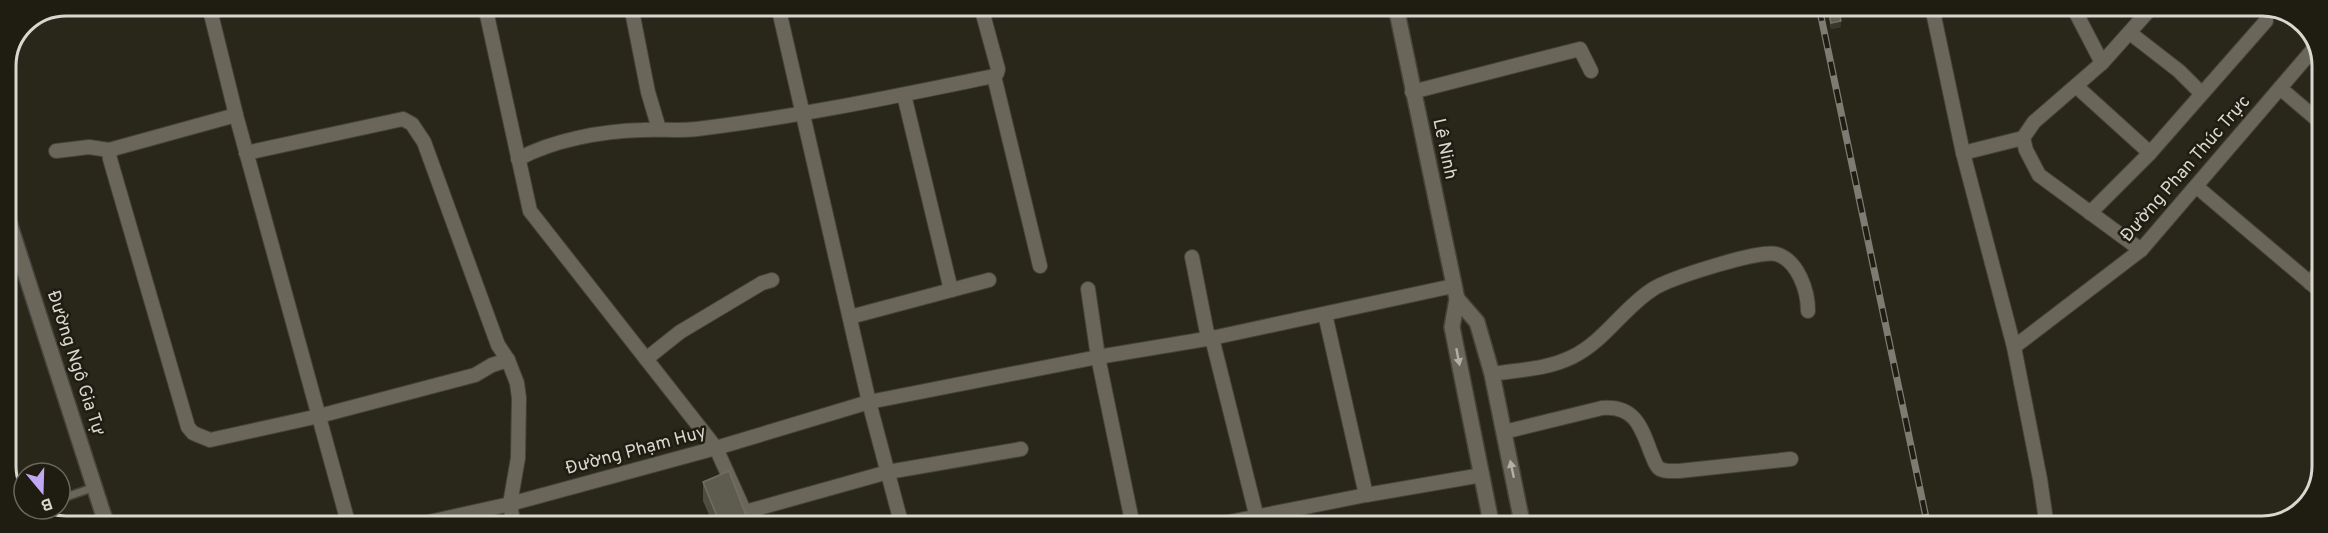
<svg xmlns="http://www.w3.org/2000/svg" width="2328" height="533" viewBox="0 0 2328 533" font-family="Overpass,sans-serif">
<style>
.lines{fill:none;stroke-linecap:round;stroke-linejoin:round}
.service-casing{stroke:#45433a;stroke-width:10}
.minor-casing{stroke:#45433a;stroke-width:16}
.tertiary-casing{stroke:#45433a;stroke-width:18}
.service{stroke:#6a675a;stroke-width:7}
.minor{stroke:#6a675a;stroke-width:14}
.tertiary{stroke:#6a675a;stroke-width:15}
.rail-casing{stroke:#7e7c72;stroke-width:7}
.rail{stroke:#1f1c11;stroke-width:4.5;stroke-dasharray:14;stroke-linecap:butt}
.wall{fill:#4f4c40}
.shaded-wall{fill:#3a372a}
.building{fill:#5e5c4f;stroke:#716f64;stroke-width:1.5}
.oneway{fill:#b2b0a7}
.labels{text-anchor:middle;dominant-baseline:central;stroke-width:5;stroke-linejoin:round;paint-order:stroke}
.street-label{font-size:18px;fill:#d9d8d0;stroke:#1f1c11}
.rim{fill:none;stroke:#d9d8d0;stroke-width:3}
</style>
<rect width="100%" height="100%" fill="#29261a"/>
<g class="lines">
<defs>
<g id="service">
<polyline points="60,499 95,487"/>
<polyline points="26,510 28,509"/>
</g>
<g id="minor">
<polyline points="209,6 236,115 349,526"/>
<polyline points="485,6 530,211 716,448 751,526"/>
<polyline points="631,6 648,92 659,129"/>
<polyline points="778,6 869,402 902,526"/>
<polyline points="1932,7 1963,153 2014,347 2040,479 2047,527"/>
<polyline points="2073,7 2102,63"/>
<polyline points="2130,33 2179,71 2201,93"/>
<polyline points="994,76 1040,266"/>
<polyline points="2076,86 2150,153"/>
<polyline points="2280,88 2321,123"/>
<polyline points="1412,92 1580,49 1591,71"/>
<polyline points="904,95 951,290"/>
<polyline points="236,115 109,150 110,159 188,427 193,433 210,440 319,416 475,375 492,365 508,360 498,345 424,142 412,124 403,119 246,153"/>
<polyline points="56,151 89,147 109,150"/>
<polyline points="1963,153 2023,138"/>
<path d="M518 159C553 140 602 131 642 130 660 129 679 131 697 129 797 117 896 96 994 76L997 73 998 69 981 7"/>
<polyline points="2197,187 2321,292"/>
<polyline points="2090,213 2150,153 2266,21"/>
<polyline points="2141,250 2039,175 2026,150 2023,138 2034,122 2102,63 2152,7"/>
<polyline points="1192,257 1207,333 1212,338 1259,526"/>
<polyline points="2310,283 2321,269"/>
<polyline points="1088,289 1098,357 1133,526"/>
<polyline points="1325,314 1366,495"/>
<polyline points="850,317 989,280"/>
<polyline points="2014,347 2141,250 2316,46"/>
<polyline points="646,359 680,332 762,283 772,280"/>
<polyline points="508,360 517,383 519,398 518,458 510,504 514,526"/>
<path d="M1492 374C1518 370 1548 369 1572 357 1605 341 1623 308 1653 289 1670 278 1758 250 1776 254 1798 260 1808 291 1808 311"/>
<path d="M1504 432 1602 408C1634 405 1641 426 1651 453 1654 459 1655 466 1660 469 1666 472 1673 471 1679 471L1791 459"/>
<polyline points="745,512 888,472 1021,449"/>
<polyline points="411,526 510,504 716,448 869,402 1098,357 1212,338 1453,286"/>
<polyline points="1209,526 1366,495 1482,475"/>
</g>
<g id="tertiary">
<polyline points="1396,7 1457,299 1452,327 1492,527"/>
<polyline points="6,213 107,526"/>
<polyline points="1457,299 1477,322 1492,374 1523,527"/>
</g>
</defs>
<use href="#service" class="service-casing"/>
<use href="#minor" class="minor-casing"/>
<use href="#tertiary" class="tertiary-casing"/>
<use href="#service" class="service"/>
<use href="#minor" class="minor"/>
<use href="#tertiary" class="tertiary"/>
<defs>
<polyline id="rail" points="1819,7 1928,527"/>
</defs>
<use href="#rail" class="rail-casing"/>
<use href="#rail" class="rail"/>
</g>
<g class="wall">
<polygon points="1827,7 1838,7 1841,27 1831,29"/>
<polygon points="703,482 750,526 714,526 703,501"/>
</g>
<polygon class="shaded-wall" points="1841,21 1841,27 1831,29 1831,23"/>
<g class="building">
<polygon points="1828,7 1838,7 1841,21 1831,23"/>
<polygon points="729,471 750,526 721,526 703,482"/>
</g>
<defs><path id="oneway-solid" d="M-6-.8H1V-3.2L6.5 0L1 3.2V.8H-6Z" transform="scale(1.5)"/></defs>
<g class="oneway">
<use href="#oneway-solid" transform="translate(1458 357) rotate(79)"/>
<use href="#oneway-solid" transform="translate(1512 469) rotate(-102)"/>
</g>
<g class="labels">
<g class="street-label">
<text transform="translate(1444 149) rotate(78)">Lê Ninh</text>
<text transform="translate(2186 169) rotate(-49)">Đường Phan Thúc Trực</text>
<text transform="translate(75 363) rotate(72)">Đường Ngô Gia Tự</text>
<text transform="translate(636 451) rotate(-15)">Đường Phạm Huy</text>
</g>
</g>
<path d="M0 0H2328V533H0ZM66 16H2262A50 50 0 0 1 2312 66V466A50 50 0 0 1 2262 516H66A50 50 0 0 1 16 466V66A50 50 0 0 1 66 16Z" fill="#1f1c11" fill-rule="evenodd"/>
<path class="rim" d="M66 16H2262A50 50 0 0 1 2312 66V466A50 50 0 0 1 2262 516H66A50 50 0 0 1 16 466V66A50 50 0 0 1 66 16Z"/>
<g transform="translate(42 491) rotate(161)"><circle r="28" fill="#1f1c11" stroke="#69675d" stroke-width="1.5"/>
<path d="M0-4.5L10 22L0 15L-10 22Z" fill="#c1a8f3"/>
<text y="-9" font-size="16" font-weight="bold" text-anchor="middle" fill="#d9d8d0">B</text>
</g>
</svg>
